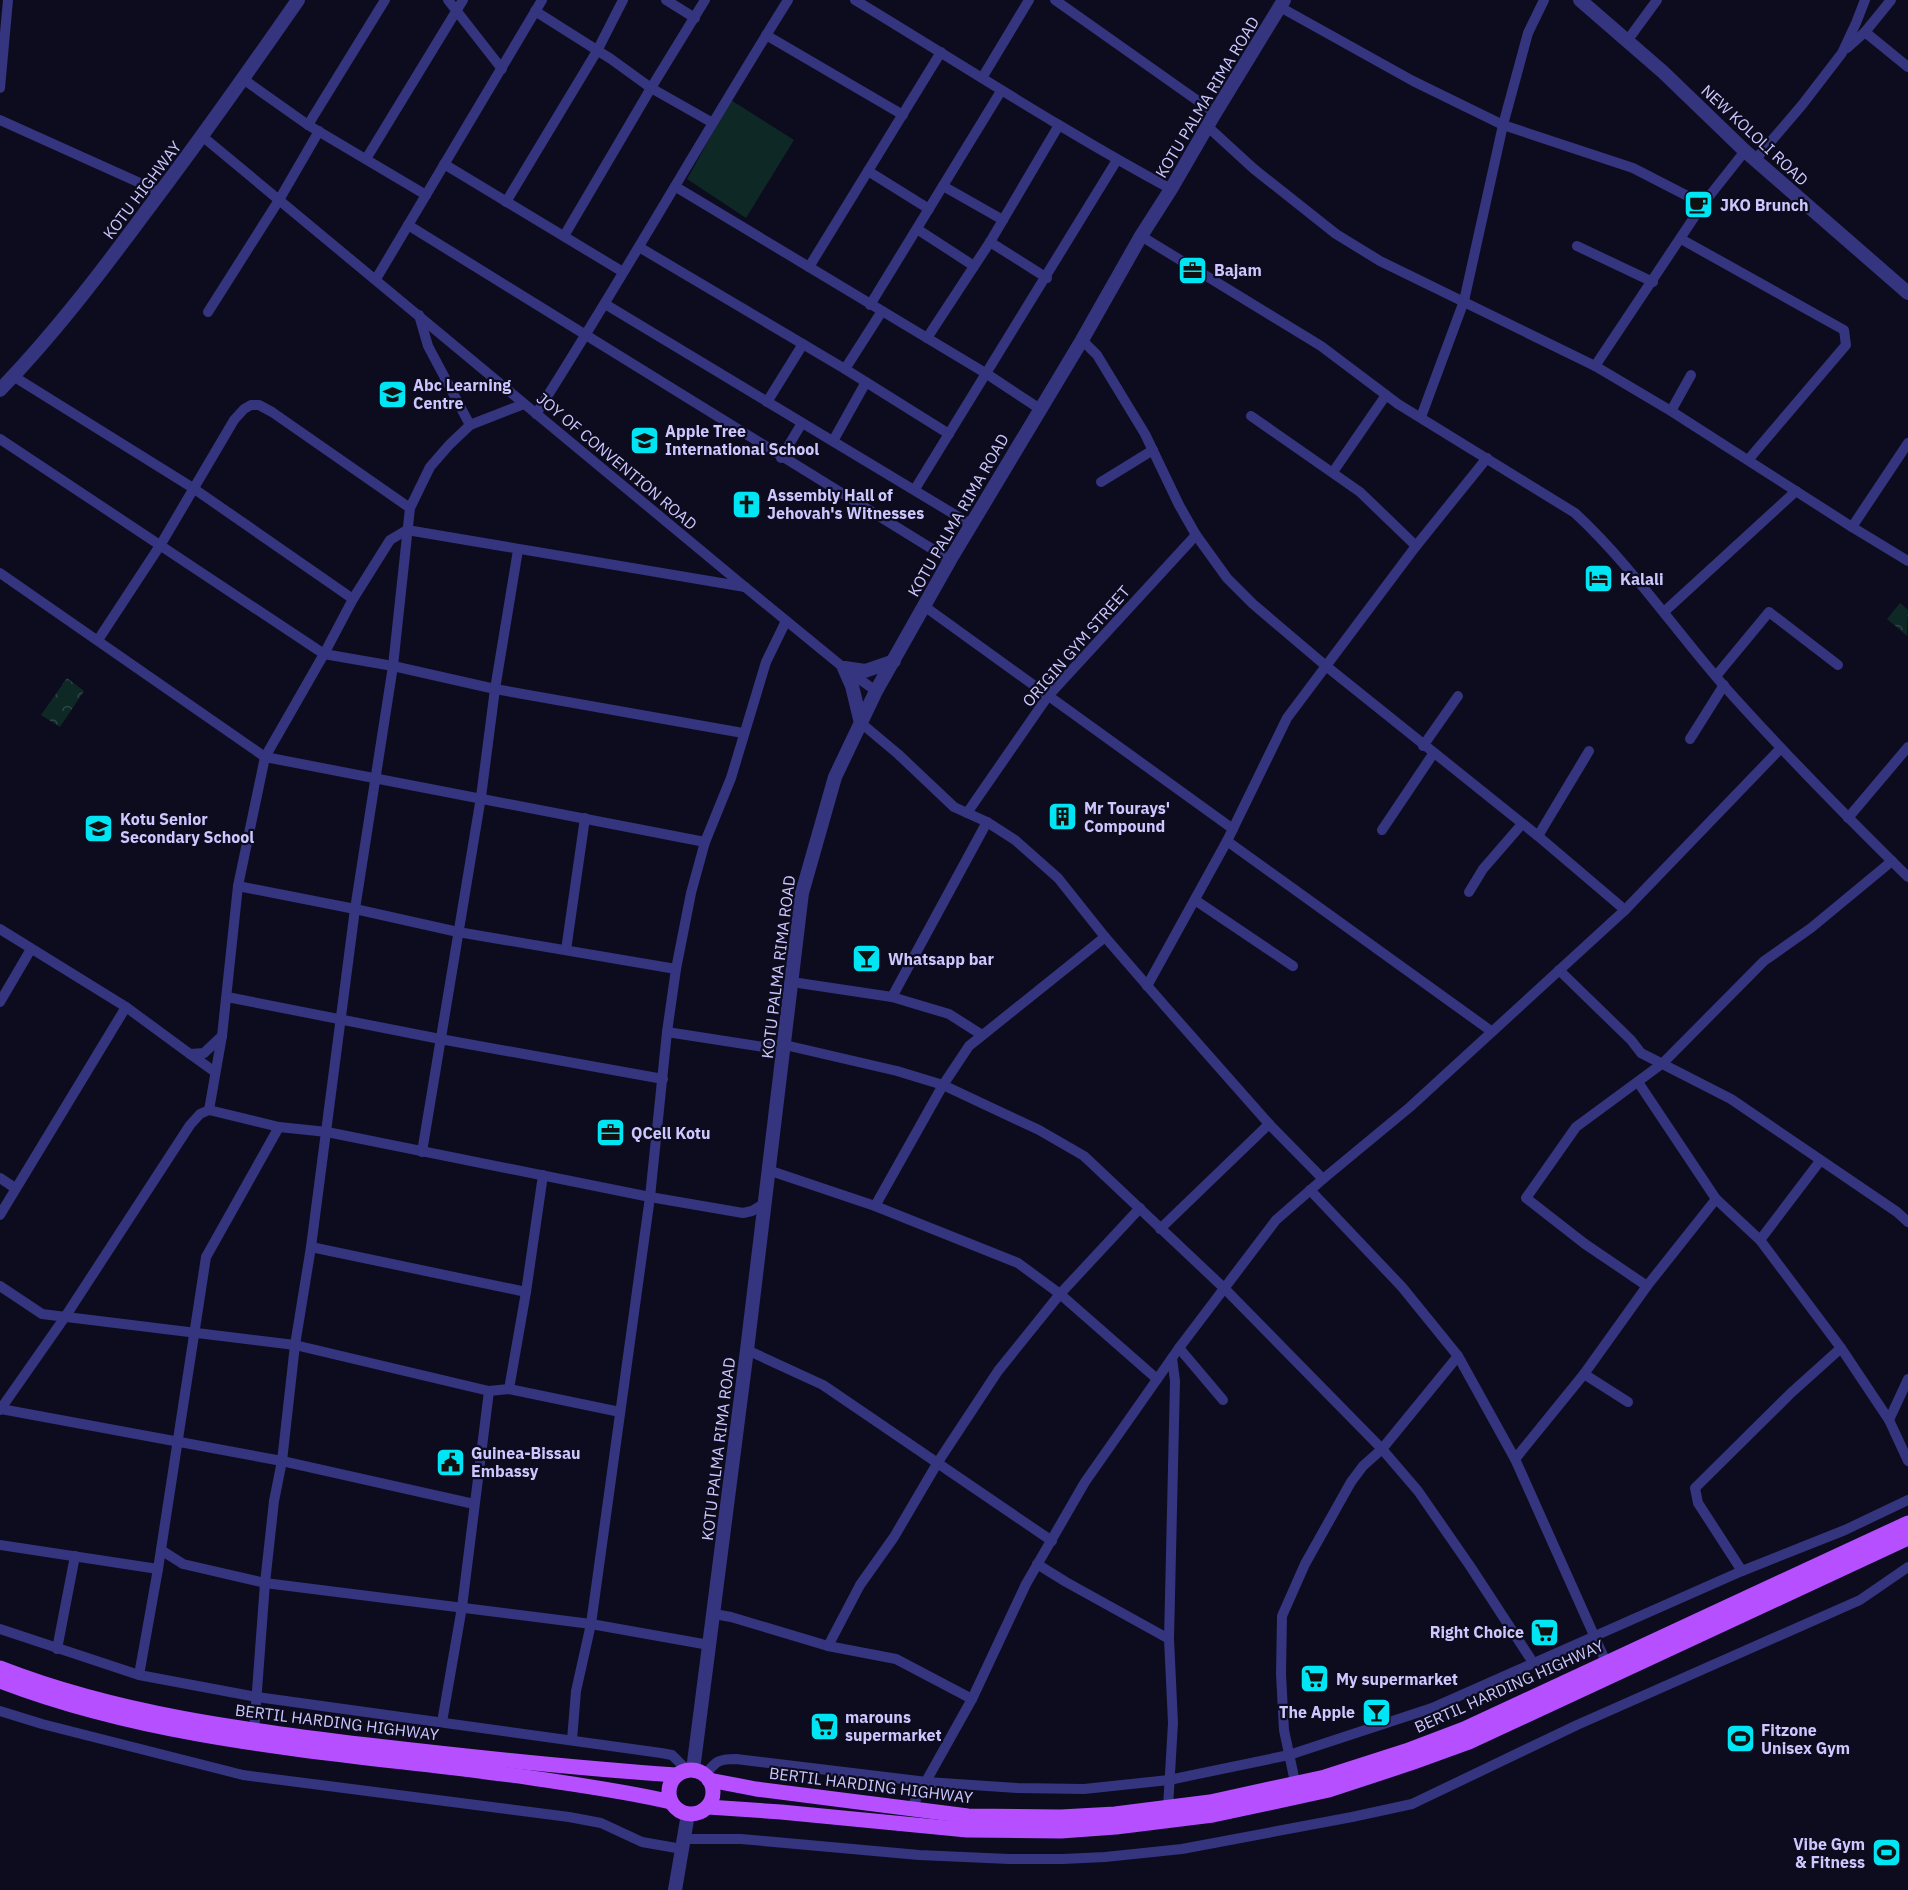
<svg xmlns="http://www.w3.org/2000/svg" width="1908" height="1890" viewBox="0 0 1908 1890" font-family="'IBM Plex Sans',sans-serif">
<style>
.park{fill:url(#park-crowns)}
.pitch{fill:#0e2826}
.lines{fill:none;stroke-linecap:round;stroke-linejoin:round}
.minor{stroke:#34347f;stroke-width:10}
.tertiary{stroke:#34347f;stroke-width:14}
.primary{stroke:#b54fff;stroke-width:15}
.labels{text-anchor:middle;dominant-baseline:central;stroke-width:4.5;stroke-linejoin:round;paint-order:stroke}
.street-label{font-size:16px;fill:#ccc8ff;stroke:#0d0b1e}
.poi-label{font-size:16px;font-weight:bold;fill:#ccc8ff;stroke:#0d0b1e;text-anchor:start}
</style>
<defs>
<pattern id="park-crowns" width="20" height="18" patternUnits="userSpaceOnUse" patternTransform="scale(1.5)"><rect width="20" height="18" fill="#0e2826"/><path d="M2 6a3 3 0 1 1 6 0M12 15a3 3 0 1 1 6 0" fill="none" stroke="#304647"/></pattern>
</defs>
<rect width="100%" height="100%" fill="#0d0b1e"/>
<g class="park">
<polygon points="1900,603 1908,610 1907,636 1887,619"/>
<polygon points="67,678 84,691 60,727 41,715"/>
</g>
<polygon class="pitch" points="731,100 794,140 746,218 687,179"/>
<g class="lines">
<g class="minor">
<polyline points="448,0 502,69"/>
<polyline points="666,0 695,18"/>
<path d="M855 0C961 64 1063 131 1171 189"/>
<polyline points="1055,0 1215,113"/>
<polyline points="1280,7 1413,81 1503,125 1633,168 1703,204"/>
<polyline points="535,11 611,59 651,88 711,122"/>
<polyline points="1865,32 1908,67"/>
<polyline points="766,35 903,115"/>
<polyline points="1627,41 1657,0"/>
<polyline points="1847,48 1865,32 1891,0"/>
<polyline points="982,78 1029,0"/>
<polyline points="243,79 308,125 426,195"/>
<polyline points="0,88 8,0"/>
<polyline points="0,120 160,192"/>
<polyline points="308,125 385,0"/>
<polyline points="1207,126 1254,169 1336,234 1380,261 1595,366 1671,411 1852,527 1908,561"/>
<polyline points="202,136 745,587 844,668 876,691"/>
<polyline points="366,159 463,0"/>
<polyline points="1755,160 1802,105 1842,53 1856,23 1865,0"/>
<polyline points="444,164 623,272"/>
<polyline points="868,171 929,209"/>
<polyline points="943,186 1003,220"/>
<polyline points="676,187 987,374 1040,409"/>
<polyline points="506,202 597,51 623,0"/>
<polyline points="408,225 950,560"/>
<polyline points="917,229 974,266"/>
<polyline points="564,236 651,88 705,0"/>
<path d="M1141 236 1321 346 1398 404 1575 513C1631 565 1674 629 1724 686 1783 752 1845 815 1908 877"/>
<polyline points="1681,239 1844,330 1846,345 1748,460"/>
<polyline points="990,242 1047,278"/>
<polyline points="1577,246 1653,282"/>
<polyline points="639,247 845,369 949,434"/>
<polyline points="809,267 941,52"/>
<polyline points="376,279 542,0"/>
<polyline points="605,304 972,525"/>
<polyline points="870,305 1001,91"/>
<polyline points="208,312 279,200 319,131"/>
<polyline points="419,315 428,346 470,425"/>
<polyline points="927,338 990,242 1059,125"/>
<polyline points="1082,340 1097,355 1145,434 1179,505 1196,535 1227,578 1253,604 1326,666 1538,836 1625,910"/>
<polyline points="1595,366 1703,204 1745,151"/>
<polyline points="845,369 882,311"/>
<polyline points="13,376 193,488 353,599"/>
<polyline points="767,402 803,344"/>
<polyline points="1671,411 1691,375"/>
<path d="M536 414C623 278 702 137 788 0"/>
<polyline points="1251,416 1360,492 1416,546"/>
<polyline points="1421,417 1464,301 1503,125 1528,33 1544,0"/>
<polyline points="0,439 324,654 393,666 495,689 743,733"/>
<polyline points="833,441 866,382"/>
<polyline points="781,458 802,423"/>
<polyline points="1333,472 1386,395"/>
<polyline points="1101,482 1153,450"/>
<polyline points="915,489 1117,160"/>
<polyline points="1852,527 1908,443"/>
<polyline points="0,573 265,757 705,842"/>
<polyline points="924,606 1233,829"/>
<polyline points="1665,611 1796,491"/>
<polyline points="98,640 161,544 234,420 244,409 251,405 259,405 272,412 410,508"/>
<polyline points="1716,676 1769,612 1838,665"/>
<polyline points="861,723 898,754 954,807 987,822 1015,840 1058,878 1105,937 1164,1005 1269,1124 1323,1179"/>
<polyline points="1690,739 1724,685"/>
<polyline points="1423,746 1458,696"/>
<polyline points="967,813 1048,696 1196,535"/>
<polyline points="1848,818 1908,747"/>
<polyline points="1382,830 1433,754"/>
<polyline points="1538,836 1589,751"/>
<polyline points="1227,841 1491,1031"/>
<polyline points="238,886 355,909 458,932 676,969"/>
<polyline points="1469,892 1483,869 1522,824"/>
<polyline points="1195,900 1293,966"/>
<polyline points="0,929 126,1007 190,1054 204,1053 222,1036"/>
<polyline points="566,950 585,818"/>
<polyline points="1559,970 1631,1040 1641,1053 1731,1099 1897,1212 1908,1222"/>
<polyline points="792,982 892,997 949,1014 982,1035"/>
<polyline points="1147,986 1227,841 1287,718 1416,546 1487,458"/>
<polyline points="227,997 440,1039 663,1079"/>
<polyline points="892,997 987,822"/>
<polyline points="0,1002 31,949"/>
<polyline points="667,1032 764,1047 785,1045 897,1071 943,1085 1039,1130 1084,1156 1225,1289 1382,1449 1418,1491 1470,1566 1534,1664"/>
<polyline points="190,1054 215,1072"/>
<polyline points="1638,1082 1716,1199 1760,1240 1841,1348 1889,1420 1908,1461"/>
<polyline points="209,1110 279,1127 327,1132 650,1197 743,1213 752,1211 765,1203"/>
<polyline points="422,1152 481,797 495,689 518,550"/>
<polyline points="768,1170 875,1206 1018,1263 1060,1294 1157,1379"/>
<polyline points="0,1178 15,1188"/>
<polyline points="1310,1190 1402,1287 1458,1356 1515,1459 1606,1662"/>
<polyline points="875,1206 943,1085 969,1046 1105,937"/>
<polyline points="0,1215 126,1007"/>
<polyline points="1160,1229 1269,1124"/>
<polyline points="1760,1240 1820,1161"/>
<polyline points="311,1247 526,1292"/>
<polyline points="0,1286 42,1314 295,1345 489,1391 509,1389 620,1412"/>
<polyline points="1647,1286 1585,1244 1526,1198 1576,1127 1663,1063 1764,961 1811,928 1892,861"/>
<polyline points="1179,1348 1223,1400"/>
<polyline points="747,1350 823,1385 1052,1541"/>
<polyline points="1584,1374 1628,1402"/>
<polyline points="509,1389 526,1292 543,1175"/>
<polyline points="1,1409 282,1461 474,1504"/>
<polyline points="0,1410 65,1317 190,1125 200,1114 209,1110 222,1036 238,886 265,757 324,654 353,599 390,540 407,530 745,587"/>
<polyline points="1889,1420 1908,1379"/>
<polyline points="1515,1459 1584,1374 1647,1286 1716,1199"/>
<polyline points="0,1545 158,1569"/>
<polyline points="161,1550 183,1564 265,1583 591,1624 709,1645"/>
<polyline points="1037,1564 1066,1582 1169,1639"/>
<polyline points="1742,1571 1698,1503 1695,1488 1791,1393 1841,1348"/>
<polyline points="714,1614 731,1617 828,1646 896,1659 972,1699"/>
<polyline points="0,1629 139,1675 257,1697 661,1753 672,1755 687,1770"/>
<polyline points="828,1646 860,1585 894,1537 938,1462 998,1371 1060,1294 1140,1208"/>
<polyline points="57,1649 75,1556"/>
<polyline points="139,1675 158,1569 206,1257 279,1127"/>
<polyline points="0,1711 42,1724 243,1775 569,1817 601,1823 642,1842 682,1849"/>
<polyline points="442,1722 462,1607 489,1391"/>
<polyline points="254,1731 265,1583 274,1501 282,1461 295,1345 311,1247 355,909 393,666 410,508 430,467 450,444 470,425 524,404"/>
<polyline points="572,1740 576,1691 591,1624 650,1197 667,1032 676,969 691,893 705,842 731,778 766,662 786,621"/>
<path d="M705 1775C716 1761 718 1759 736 1759L927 1782 1017 1788 1084 1789 1169 1780 1289 1755 1432 1708 1742 1571 1845 1530 1908 1500"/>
<polyline points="1295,1782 1284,1730 1281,1674 1282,1616 1305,1564 1351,1482 1363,1466 1382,1449 1458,1356"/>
<polyline points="1168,1807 1173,1723 1169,1639 1175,1381 1172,1358"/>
<polyline points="910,1810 972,1699 1026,1584 1085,1482 1179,1348 1276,1220 1323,1179 1410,1107 1625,910 1781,748"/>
<polyline points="684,1839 741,1839 919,1855 1009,1859 1063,1859 1105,1857 1182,1849 1352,1817 1412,1804 1577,1725 1860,1600 1908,1567"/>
</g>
<g class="tertiary">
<polyline points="1580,0 1663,72 1745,151 1908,293"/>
<path d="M0 390C53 335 99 275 144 214 197 144 248 72 298 0"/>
<polyline points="844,668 852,686 861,723"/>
<polyline points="845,668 865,671 894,661"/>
<polyline points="693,1770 747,1350 802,893 835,777 876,691 950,560 1082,340 1141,236 1171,189 1215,113 1284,0"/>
<polyline points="675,1890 688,1814"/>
</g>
<g class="primary">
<path d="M0 1668C118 1714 244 1730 368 1745 471 1757 573 1768 676 1775"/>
<path d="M0 1681C169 1746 354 1753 532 1778 578 1785 625 1791 671 1802"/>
<circle cx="691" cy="1792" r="22"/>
<polyline points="709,1780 756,1789 968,1816 1061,1817 1115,1814 1210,1802 1325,1777 1406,1751 1464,1729 1908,1523"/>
<polyline points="708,1807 781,1812 967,1830 1061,1831 1116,1827 1213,1815 1329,1790 1411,1763 1469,1742 1908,1538"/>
</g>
</g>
<defs>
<symbol id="cafe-square" viewBox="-11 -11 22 22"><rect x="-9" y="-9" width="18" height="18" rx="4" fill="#00e5f3" stroke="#0d0b1e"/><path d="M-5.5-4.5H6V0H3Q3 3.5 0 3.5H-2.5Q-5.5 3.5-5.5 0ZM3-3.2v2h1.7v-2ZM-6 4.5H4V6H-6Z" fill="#111"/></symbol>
<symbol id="office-square" viewBox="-11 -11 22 22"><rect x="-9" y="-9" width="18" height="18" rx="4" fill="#00e5f3" stroke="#0d0b1e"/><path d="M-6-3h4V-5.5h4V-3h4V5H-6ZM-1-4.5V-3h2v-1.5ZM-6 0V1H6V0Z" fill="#111"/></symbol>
<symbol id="school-square" viewBox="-11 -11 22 22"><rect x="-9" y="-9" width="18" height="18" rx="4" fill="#00e5f3" stroke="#0d0b1e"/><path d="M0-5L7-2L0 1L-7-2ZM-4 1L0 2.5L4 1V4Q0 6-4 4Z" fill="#111"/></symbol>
<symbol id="church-square" viewBox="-11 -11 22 22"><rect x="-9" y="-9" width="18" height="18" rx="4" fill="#00e5f3" stroke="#0d0b1e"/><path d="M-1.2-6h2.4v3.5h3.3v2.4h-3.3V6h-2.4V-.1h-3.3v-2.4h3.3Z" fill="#111"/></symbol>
<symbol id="hotel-square" viewBox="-11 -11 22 22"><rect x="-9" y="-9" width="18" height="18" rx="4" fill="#00e5f3" stroke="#0d0b1e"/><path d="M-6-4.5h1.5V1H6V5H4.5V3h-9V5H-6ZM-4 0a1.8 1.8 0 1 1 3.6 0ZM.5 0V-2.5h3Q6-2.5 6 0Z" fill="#111"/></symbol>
<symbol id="building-square" viewBox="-11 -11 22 22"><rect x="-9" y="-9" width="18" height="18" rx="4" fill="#00e5f3" stroke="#0d0b1e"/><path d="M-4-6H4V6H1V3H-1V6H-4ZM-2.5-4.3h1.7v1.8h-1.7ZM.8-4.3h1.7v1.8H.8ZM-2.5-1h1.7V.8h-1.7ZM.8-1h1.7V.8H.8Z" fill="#111"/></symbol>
<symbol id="bar-square" viewBox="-11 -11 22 22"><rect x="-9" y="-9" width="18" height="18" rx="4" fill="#00e5f3" stroke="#0d0b1e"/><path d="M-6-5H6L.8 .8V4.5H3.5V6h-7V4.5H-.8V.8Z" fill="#111"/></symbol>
<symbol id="civic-square" viewBox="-11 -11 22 22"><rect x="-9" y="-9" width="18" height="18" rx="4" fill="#00e5f3" stroke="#0d0b1e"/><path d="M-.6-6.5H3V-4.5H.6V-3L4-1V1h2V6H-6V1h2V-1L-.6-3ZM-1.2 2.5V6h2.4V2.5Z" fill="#111"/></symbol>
<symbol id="supermarket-square" viewBox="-11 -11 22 22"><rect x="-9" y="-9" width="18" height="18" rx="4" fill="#00e5f3" stroke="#0d0b1e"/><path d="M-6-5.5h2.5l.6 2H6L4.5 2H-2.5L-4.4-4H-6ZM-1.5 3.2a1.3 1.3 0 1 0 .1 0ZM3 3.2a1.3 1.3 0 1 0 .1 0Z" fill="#111"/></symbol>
<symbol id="stadium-square" viewBox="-11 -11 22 22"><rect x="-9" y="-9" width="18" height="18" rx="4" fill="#00e5f3" stroke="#0d0b1e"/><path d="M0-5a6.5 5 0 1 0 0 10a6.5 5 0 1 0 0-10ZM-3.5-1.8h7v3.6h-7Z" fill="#111"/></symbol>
</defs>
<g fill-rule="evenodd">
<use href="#cafe-square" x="1682" y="188" width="33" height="33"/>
<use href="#office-square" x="1176" y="254" width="33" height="33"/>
<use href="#school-square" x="376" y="378" width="33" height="33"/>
<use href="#school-square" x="628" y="424" width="33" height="33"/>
<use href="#church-square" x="730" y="488" width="33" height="33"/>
<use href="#hotel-square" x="1582" y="562" width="33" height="33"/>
<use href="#building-square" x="1046" y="800" width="33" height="33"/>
<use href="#school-square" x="82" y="812" width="33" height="33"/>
<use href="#bar-square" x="850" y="942" width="33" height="33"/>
<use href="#office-square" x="594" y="1116" width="33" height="33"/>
<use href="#civic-square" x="434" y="1446" width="33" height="33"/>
<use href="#supermarket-square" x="1528" y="1616" width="33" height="33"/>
<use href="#supermarket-square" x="1298" y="1662" width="33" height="33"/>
<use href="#bar-square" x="1360" y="1696" width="33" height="33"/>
<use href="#supermarket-square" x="808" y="1710" width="33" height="33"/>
<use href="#stadium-square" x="1724" y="1722" width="33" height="33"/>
<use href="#stadium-square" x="1870" y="1836" width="33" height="33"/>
</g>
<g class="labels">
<g class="street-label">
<text transform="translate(1207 97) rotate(-59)">KOTU PALMA RIMA ROAD</text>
<text transform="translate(1755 135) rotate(43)">NEW KOLOLI ROAD</text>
<text transform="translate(142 190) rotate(-53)">KOTU HIGHWAY</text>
<text transform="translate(617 461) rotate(40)">JOY OF CONVENTION ROAD</text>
<text transform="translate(958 515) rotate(-60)">KOTU PALMA RIMA ROAD</text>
<text transform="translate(1076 646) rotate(-49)">ORIGIN GYM STREET</text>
<text transform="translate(778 967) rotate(-83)">KOTU PALMA RIMA ROAD</text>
<text transform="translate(718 1449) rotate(-83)">KOTU PALMA RIMA ROAD</text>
<text transform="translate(1509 1686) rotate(-24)">BERTIL HARDING HIGHWAY</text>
<text transform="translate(337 1722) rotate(7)">BERTIL HARDING HIGHWAY</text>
<text transform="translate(871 1785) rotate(7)">BERTIL HARDING HIGHWAY</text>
</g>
<g class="poi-label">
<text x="1720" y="205">JKO Brunch</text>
<text x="1214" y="270">Bajam</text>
<text x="413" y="385">Abc Learning<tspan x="413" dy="18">Centre</tspan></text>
<text x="665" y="431">Apple Tree<tspan x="665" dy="18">International School</tspan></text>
<text x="767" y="495">Assembly Hall of<tspan x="767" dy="18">Jehovah's Witnesses</tspan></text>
<text x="1620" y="579">Kalali</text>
<text x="1084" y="808">Mr Tourays'<tspan x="1084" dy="18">Compound</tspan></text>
<text x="120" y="819">Kotu Senior<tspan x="120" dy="18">Secondary School</tspan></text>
<text x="888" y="959">Whatsapp bar</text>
<text x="631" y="1133">QCell Kotu</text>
<text x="471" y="1453">Guinea-Bissau<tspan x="471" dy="18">Embassy</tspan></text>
<text x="1524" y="1632" text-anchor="end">Right Choice</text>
<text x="1336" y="1679">My supermarket</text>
<text x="1355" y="1712" text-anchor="end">The Apple</text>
<text x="845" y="1717">marouns<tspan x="845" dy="18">supermarket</tspan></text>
<text x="1761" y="1730">Fitzone<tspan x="1761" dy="18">Unisex Gym</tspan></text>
<text x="1865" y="1844" text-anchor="end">Vibe Gym<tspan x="1865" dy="18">&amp; Fitness</tspan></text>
</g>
</g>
</svg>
